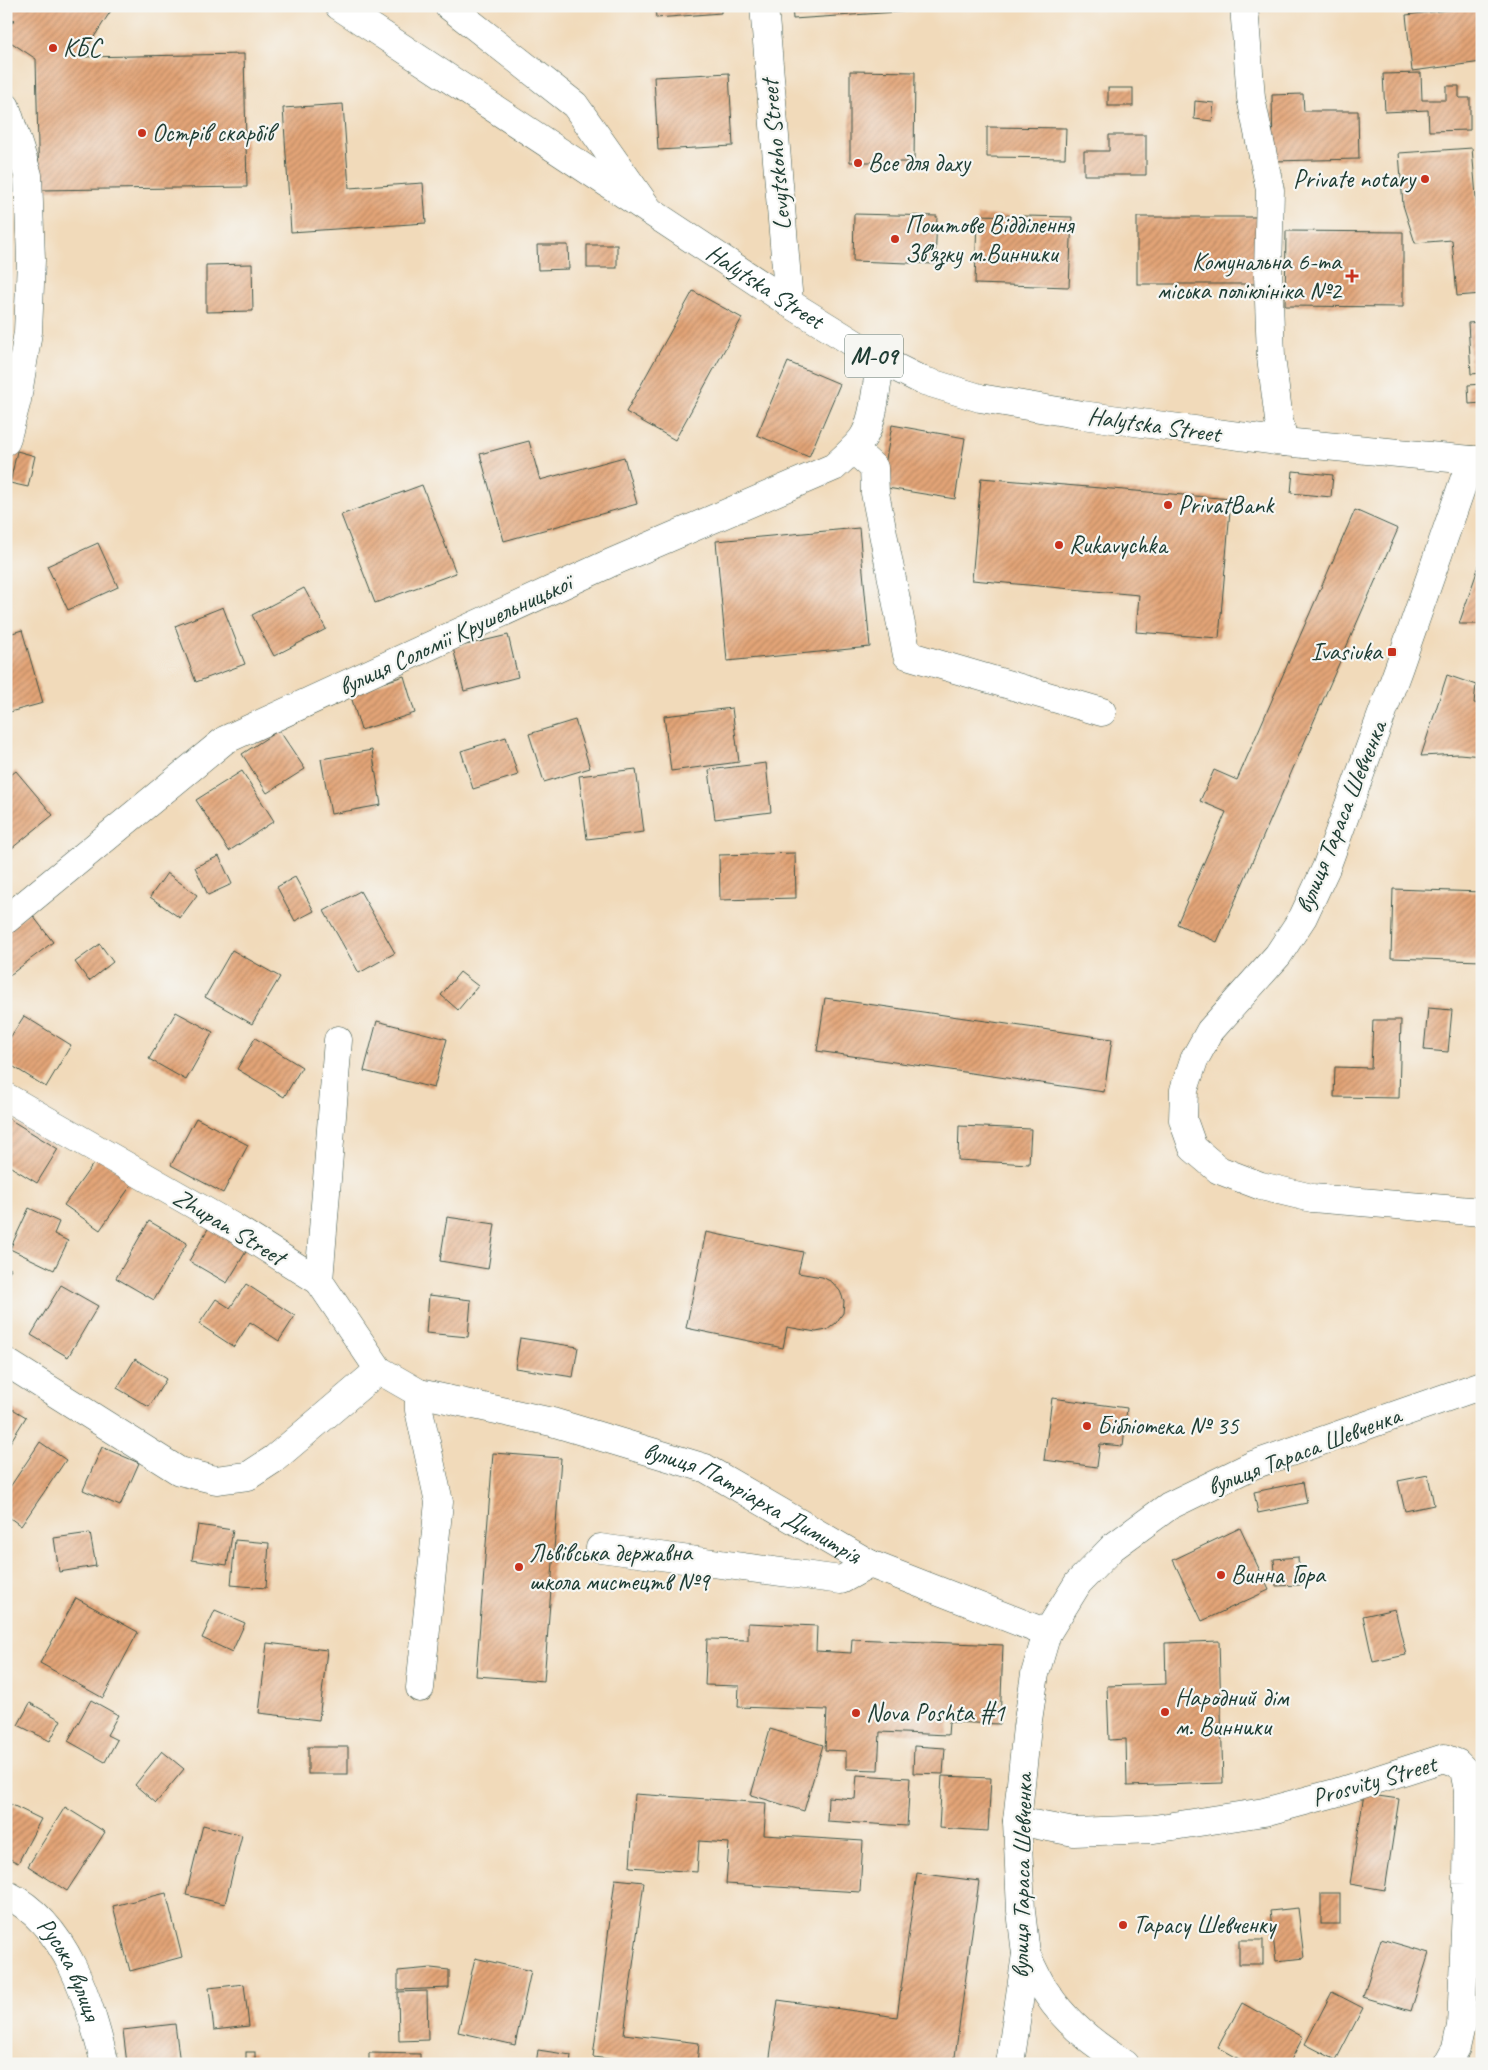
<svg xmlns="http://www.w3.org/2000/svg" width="1488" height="2070" viewBox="0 0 1488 2070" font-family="Caveat,sans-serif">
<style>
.building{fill:url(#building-hatch)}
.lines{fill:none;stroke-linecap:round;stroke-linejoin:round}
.minor-casing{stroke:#3e5548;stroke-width:29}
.major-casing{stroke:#3e5548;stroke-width:29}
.minor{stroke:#fff;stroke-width:28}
.major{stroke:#fff;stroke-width:28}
.poi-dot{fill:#c8321e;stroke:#f6f6f2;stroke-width:2}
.labels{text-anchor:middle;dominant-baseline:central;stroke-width:4.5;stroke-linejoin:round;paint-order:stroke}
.shield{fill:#f6f6f2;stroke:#60746d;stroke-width:1}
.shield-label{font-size:24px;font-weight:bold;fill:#1f3d34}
.poi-label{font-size:25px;fill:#1f3d34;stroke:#f6f6f2;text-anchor:start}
.street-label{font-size:25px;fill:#1f3d34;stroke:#f6f6f2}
</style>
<defs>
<pattern id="building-hatch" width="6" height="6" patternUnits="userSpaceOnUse" patternTransform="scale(1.25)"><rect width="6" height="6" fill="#e3a477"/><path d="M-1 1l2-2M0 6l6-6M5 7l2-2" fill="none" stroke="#b78762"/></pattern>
</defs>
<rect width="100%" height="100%" fill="#f6f6f2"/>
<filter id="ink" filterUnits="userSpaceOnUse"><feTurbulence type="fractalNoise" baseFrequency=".02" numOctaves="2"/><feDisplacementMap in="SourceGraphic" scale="10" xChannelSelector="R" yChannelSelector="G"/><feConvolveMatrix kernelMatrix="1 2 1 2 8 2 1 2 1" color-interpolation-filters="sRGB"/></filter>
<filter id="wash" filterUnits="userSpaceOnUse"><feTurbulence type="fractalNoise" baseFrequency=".0096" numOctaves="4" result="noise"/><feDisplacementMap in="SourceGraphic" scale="20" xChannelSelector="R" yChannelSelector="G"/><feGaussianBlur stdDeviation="1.12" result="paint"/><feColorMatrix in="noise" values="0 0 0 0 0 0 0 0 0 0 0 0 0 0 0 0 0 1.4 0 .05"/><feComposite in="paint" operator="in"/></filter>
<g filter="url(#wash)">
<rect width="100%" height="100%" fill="#f1daba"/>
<g id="blocks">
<g class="building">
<polygon points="6,6 114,6 81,57 244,54 247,187 39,190 36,59 6,39 6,31 14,20 6,15"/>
<polygon points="655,6 721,6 721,13 656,18"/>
<polygon points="792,6 912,6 912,11 793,19"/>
<polygon points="1482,6 1482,62 1412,71 1406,15"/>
<polygon points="850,71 915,72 914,162 850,162"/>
<polygon points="729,73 733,146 658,150 654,77"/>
<polygon points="1421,73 1422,100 1446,100 1446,86 1459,86 1459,98 1470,98 1470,130 1429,131 1428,110 1385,112 1383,74"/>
<rect x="1108" y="88" width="25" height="18"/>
<polygon points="1303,94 1304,111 1358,111 1359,159 1273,161 1272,95"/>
<polygon points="1195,101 1214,103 1212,121 1194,119"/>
<polygon points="343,104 349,188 423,183 426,223 291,232 283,108"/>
<polygon points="987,127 1066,128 1065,158 987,157"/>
<polygon points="1109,135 1146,135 1146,175 1084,175 1084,151 1109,151"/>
<polygon points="1472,148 1482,270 1482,294 1457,296 1452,240 1415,243 1403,205 1399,153"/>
<polygon points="854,214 937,216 935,264 853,261"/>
<polygon points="977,215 1072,217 1069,287 975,284"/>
<rect x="1137" y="217" width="120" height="67"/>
<polygon points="1286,231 1403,232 1403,307 1285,306"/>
<polygon points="537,245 568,245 569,269 538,270"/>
<rect x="587" y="245" width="30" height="23"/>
<polygon points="252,264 253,311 206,312 206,265"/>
<polygon points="693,291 742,318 675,440 626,412"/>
<polygon points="1482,322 1482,373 1471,374 1468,323"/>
<polygon points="788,362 840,384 809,457 757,435"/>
<polygon points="1482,384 1482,403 1469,404 1468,385"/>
<polygon points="892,425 965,438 955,499 881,487"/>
<polygon points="529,441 540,480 624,457 637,504 504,541 480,454"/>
<polygon points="17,451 35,456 28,487 10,483"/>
<polygon points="1293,471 1333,475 1331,497 1291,493"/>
<polygon points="981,478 1231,499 1219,638 1136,632 1139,595 972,580"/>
<polygon points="422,485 456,573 375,603 341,515"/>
<polygon points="1355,510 1398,529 1217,942 1177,924 1226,812 1200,801 1214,770 1237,780"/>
<polygon points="859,528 870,647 727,661 716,541"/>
<polygon points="98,543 118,587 68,610 47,566"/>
<polygon points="1481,560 1482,624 1459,624"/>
<polygon points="304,588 326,629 274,656 252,615"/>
<polygon points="223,607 245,664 196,682 175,626"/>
<polygon points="22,630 43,703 6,713 6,635"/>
<polygon points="508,635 518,677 464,691 453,648"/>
<polygon points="1447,675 1476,685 1474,703 1482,704 1482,756 1459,754 1421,756"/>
<polygon points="404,676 415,713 361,730 350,693"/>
<polygon points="732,708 739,762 671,771 664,716"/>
<polygon points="575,720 590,768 544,782 529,734"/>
<polygon points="279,730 305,769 267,793 242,754"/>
<polygon points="506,737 518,775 473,789 461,751"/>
<polygon points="372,750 381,805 331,814 321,759"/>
<polygon points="766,763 771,812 715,819 709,770"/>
<polygon points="636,769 644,832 587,839 579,776"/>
<polygon points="16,771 53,815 6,853 6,779"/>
<polygon points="242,771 274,821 229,851 196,800"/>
<polygon points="795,853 796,898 720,900 719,855"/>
<polygon points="219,856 232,884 208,895 195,867"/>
<polygon points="167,873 197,895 180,918 150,897"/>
<polygon points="295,877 314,911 295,921 277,887"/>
<polygon points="1393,889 1482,892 1482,961 1391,958"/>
<polygon points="360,891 395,953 359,973 324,911"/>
<polygon points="30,912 53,942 6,978 6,930"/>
<polygon points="100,944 113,962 89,981 75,962"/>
<polygon points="232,950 280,977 252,1024 205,997"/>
<polygon points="460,972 478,986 458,1010 441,995"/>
<polygon points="825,998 1112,1039 1104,1092 817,1051"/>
<polygon points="1428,1008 1452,1010 1448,1052 1424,1050"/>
<polygon points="176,1012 213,1032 186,1080 149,1059"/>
<polygon points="24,1016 71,1045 46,1087 6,1062 6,1044"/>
<polygon points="1373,1020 1401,1020 1399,1098 1334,1097 1335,1067 1371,1068"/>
<polygon points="377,1021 447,1039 434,1088 364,1071"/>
<polygon points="255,1038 302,1067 284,1097 237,1069"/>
<polygon points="6,1117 58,1149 37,1183 6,1164"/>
<polygon points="196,1118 248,1145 223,1193 171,1165"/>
<polygon points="959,1126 1031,1129 1029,1164 958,1160"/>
<polygon points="98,1157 134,1181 100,1230 64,1205"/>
<polygon points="29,1208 59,1222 54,1234 68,1241 54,1270 10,1249"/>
<polygon points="447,1217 495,1224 488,1269 440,1261"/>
<polygon points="149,1221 187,1243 154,1300 116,1278"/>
<polygon points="209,1227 247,1250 227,1283 189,1261"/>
<polygon points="706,1232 803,1252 798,1273 822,1277 832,1282 840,1291 844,1301 843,1313 836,1323 827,1330 816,1332 787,1327 783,1348 686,1328"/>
<polygon points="6,1266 11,1269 6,1276"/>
<polygon points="246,1284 295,1316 279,1341 250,1322 234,1347 199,1324 216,1299 230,1308"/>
<polygon points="61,1285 98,1306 68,1357 31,1335"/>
<polygon points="429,1295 471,1300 468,1337 426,1333"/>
<polygon points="520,1338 578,1347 573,1377 515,1368"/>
<polygon points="135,1359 166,1379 149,1407 117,1388"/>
<polygon points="1052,1398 1127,1408 1123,1446 1100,1444 1097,1467 1044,1460"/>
<polygon points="6,1405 26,1417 6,1449"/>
<polygon points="40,1442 66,1460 21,1526 6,1515 6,1493"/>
<polygon points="102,1447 139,1463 120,1506 83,1490"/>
<polygon points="493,1453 561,1458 544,1681 476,1676"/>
<polygon points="1428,1475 1434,1505 1405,1511 1398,1481"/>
<polygon points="1303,1482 1307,1503 1258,1513 1254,1492"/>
<polygon points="198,1525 233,1530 227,1565 192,1560"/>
<polygon points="1240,1528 1269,1590 1202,1621 1173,1560"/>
<polygon points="90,1533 96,1566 59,1572 54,1538"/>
<polygon points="235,1540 269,1543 266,1588 231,1585"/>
<polygon points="1298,1557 1300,1585 1276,1586 1274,1559"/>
<polygon points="76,1598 138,1632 103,1698 40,1663"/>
<polygon points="1395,1609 1406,1655 1373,1662 1363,1616"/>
<polygon points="215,1610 245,1623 232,1652 202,1638"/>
<polygon points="748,1623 817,1626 816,1651 851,1653 852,1639 1003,1645 1000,1724 949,1722 948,1735 880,1732 878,1770 846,1769 846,1751 825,1750 827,1710 738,1707 739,1686 705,1685 707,1639 748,1640"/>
<polygon points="1219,1641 1223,1783 1127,1786 1126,1739 1109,1740 1107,1686 1166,1684 1165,1643"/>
<polygon points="267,1643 327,1650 319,1720 259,1713"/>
<polygon points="91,1700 118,1715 107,1735 117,1740 105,1762 68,1741"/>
<polygon points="30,1703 61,1720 50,1741 18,1725"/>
<polygon points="770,1729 823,1745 804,1811 751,1795"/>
<polygon points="914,1746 945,1748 943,1774 913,1773"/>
<rect x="308" y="1747" width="40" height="27"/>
<polygon points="162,1751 184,1769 156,1803 135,1785"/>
<polygon points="857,1775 910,1778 907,1826 827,1821 828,1797 855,1799"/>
<polygon points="942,1776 991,1778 988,1831 939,1828"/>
<polygon points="635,1794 766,1803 764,1835 863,1841 860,1892 726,1884 729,1843 699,1841 697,1872 630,1867"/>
<polygon points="1364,1794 1399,1799 1385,1890 1350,1884"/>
<polygon points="6,1802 41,1819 18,1863 6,1857"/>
<polygon points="65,1807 105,1832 67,1891 28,1866"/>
<polygon points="203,1825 242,1835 225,1904 186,1895"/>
<polygon points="917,1873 979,1881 954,2064 769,2064 778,2000 897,2017"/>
<polygon points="615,1879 644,1882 624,2034 699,2043 697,2064 648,2064 593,2057"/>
<polygon points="166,1893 182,1957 130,1971 113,1906"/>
<rect x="1321" y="1893" width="19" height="31"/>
<polygon points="1298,1908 1304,1958 1276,1961 1270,1911"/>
<polygon points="1381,1939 1429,1953 1411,2011 1363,1997"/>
<rect x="1239" y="1940" width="24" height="24"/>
<polygon points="475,1958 531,1971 515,2045 458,2032"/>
<polygon points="431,1968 449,1970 449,1988 398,1990 398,1971"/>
<polygon points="244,1984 249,2026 214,2030 209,1988"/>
<polygon points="427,1991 428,2040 399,2041 398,1992"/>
<polygon points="1332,1992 1363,2008 1336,2060 1305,2044"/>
<polygon points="1242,2003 1303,2037 1289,2064 1248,2064 1218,2047"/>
<polygon points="175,2024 180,2064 127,2064 123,2030"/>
<polygon points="538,2050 571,2055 570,2064 536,2064"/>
<rect x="246" y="2052" width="9" height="12"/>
<polygon points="369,2053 420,2054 420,2064 369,2064"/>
</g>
</g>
</g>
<g filter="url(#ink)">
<use href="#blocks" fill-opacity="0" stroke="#3e5548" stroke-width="1"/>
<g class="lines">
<defs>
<g id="minor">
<polyline points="449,6 575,105 649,210"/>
<polyline points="764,6 789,303"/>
<polyline points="1244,6 1251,98 1270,190 1268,273 1271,357 1279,420 1284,442"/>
<polyline points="6,107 28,175 31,260 28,332 17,400 6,441"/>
<polyline points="853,449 874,468 875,493 907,655 1102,712"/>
<polyline points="1471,460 1399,667 1326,868 1303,917 1278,955 1210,1031 1194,1060 1184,1090 1183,1120 1193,1148 1219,1170 1261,1186 1312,1198 1482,1212"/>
<path d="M6 920 225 740 608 564 834 467C844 458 854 449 862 439 875 421 876 383 881 360"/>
<path id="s1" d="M6 1097 233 1227 319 1281 379 1370 419 1393 552 1422 705 1468 870 1564 1047 1633"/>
<polyline points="319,1281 338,1040"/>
<polyline points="6,1362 179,1471 216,1480 248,1476 274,1459 379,1370"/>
<polyline points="419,1393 419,1410 439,1502 420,1688"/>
<polyline points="600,1548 841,1580 870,1564"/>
<polyline points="1017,1821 1074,1832 1154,1829 1264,1812 1335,1793 1444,1758 1457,1763 1464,1770 1468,1791 1467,1884 1461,2026 1456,2048 1447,2064"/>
<path id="s2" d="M6 1894C68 1925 89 2001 105 2064"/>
<path d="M1026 1954C1033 1968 1039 1983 1048 1995 1067 2024 1096 2046 1125 2064"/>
<polyline points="1010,2064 1026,1954 1021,1911 1017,1821 1027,1727 1035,1674 1047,1633 1078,1583 1113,1547 1169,1506 1253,1465 1482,1385"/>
</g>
<g id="major">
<path id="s3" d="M339 6 789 303 881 360 921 380 980 398 1082 415 1284 442 1471 460H1482"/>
</g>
</defs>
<use href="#minor" class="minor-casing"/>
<use href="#major" class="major-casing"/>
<use href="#minor" class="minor"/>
<use href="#major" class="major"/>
</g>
</g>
<g class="poi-dot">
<circle cx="53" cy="48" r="5"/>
<circle cx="142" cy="133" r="5"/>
<circle cx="858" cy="163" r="5"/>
<circle cx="1425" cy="179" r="5"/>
<circle cx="895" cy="239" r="5"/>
<path d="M1349.5 268.5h5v5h5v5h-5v5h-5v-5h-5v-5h5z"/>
<circle cx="1168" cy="505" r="5"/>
<circle cx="1059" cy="545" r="5"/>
<rect x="1387" y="647" width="10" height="10" rx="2.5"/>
<circle cx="1087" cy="1426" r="5"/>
<circle cx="519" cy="1567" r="5"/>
<circle cx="1221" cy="1575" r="5"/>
<circle cx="1165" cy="1712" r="5"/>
<circle cx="856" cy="1713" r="5"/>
<circle cx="1123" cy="1925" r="5"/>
</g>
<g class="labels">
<rect class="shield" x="845" y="334.5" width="58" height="43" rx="4"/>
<g class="shield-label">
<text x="874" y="356">М-09</text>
</g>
<g class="poi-label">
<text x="63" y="48">КБС</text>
<text x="152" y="133">Острів скарбів</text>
<text x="868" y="163">Все для даху</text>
<text x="1415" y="179" text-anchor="end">Private notary</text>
<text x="905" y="225">Поштове Відділення<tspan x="905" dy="29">Зв’язку м.Винники</tspan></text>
<text x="1341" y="262" text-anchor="end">Комунальна 6-та<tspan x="1341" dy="29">міська поліклініка №2</tspan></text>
<text x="1178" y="505">PrivatBank</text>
<text x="1069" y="545">Rukavychka</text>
<text x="1382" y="652" text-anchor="end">Ivasiuka</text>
<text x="1097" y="1426">Бібліотека № 35</text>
<text x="529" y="1553">Львівська державна<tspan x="529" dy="29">школа мистецтв №9</tspan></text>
<text x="1231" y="1575">Винна Гора</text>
<text x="1175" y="1698">Народний дім<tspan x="1175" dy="29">м. Винники</tspan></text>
<text x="866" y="1713">Nova Poshta #1</text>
<text x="1133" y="1925">Тарасу Шевченку</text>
</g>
<g class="street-label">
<text transform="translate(776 155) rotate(-95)">Levytskoho Street</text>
<text stroke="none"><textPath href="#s3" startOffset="510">Halytska Street</textPath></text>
<text transform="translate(1154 425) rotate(8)">Halytska Street</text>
<text transform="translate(455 635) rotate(-25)">вулиця Соломії Крушельницької</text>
<text transform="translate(1341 817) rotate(-68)">вулиця Тараса Шевченка</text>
<text transform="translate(229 1227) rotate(31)">Zhupan Street</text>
<text transform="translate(1304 1451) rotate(-21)">вулиця Тараса Шевченка</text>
<text stroke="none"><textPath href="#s1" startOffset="870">вулиця Патріарха Димитрія</textPath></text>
<text transform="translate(1374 1781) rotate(-16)">Prosvity Street</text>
<text transform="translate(1022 1876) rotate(-89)">вулиця Тараса Шевченка</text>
<text stroke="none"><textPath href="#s2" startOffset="101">Руська вулиця</textPath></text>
</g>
</g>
<rect width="1488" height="2070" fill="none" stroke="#f6f6f2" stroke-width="25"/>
</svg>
